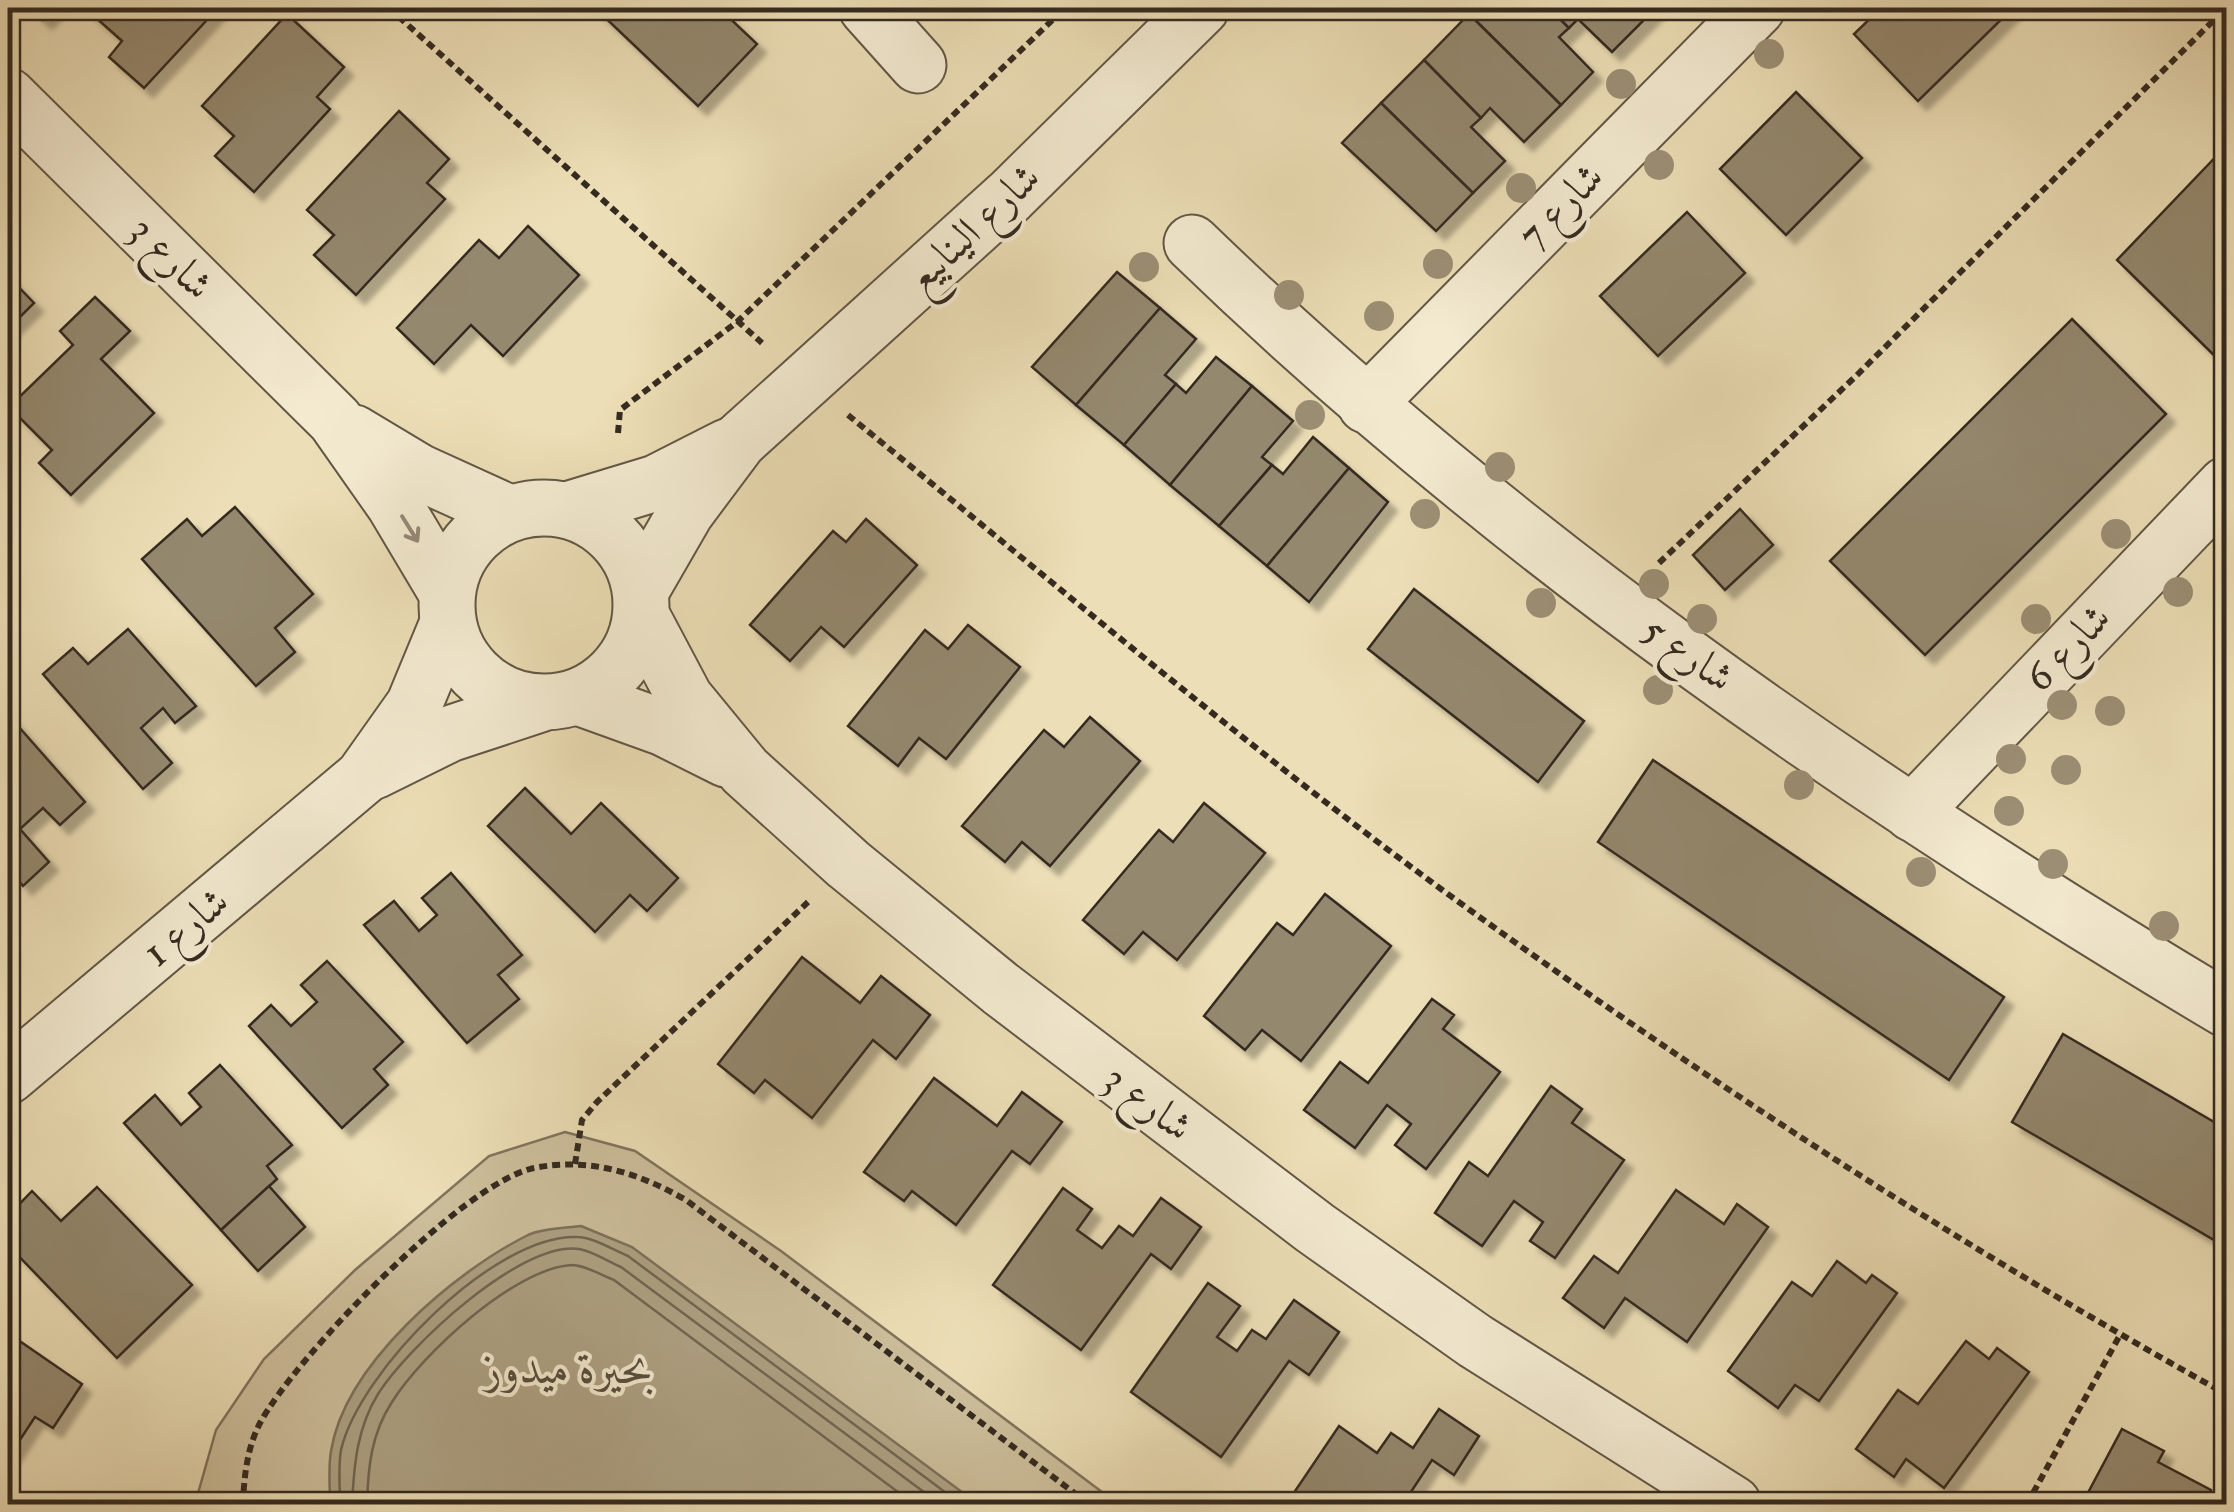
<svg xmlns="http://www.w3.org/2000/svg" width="2234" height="1512" viewBox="0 0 2234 1512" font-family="'IM FELL Double Pica',Amiri,serif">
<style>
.green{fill:#cdbf9c;stroke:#80745e;stroke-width:2.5}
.water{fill:#ada183;stroke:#7d715b;stroke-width:2.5}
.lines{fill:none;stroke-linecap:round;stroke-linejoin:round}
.shore{stroke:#706652;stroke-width:2.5}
.building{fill:#94886e;stroke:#342a20;stroke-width:2.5;filter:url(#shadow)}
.street-casing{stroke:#625746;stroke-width:59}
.path{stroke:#342a20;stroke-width:6;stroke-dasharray:8 5;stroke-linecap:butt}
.street{stroke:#f3ead0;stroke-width:55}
.tree{fill:#9c8f75}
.oneway{stroke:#948a78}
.labels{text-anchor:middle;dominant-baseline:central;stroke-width:8;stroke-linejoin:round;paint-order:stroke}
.street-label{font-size:42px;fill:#342a20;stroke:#f3ead0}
.water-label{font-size:45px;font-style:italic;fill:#584e3e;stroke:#f3ead0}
</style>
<defs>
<filter id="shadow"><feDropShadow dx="9" dy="9" stdDeviation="2.5" flood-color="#0004"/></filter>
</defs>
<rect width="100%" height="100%" fill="#ecdeb6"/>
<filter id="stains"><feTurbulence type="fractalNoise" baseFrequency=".002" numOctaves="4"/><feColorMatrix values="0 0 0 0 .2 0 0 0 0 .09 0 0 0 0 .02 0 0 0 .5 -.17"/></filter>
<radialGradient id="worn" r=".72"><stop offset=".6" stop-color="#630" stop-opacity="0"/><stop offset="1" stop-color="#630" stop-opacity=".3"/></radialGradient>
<polygon class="green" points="565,1132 635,1151 781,1251 1118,1504 195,1504 216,1430 264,1359 355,1270 489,1156"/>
<path class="water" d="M581 1226 632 1247 978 1504H330C330 1487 328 1468 331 1451 345 1364 454 1272 528 1235 543 1228 565 1228 581 1226Z"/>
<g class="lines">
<g class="shore">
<path d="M340 1504C340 1487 338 1467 341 1450 359 1372 494 1234 577 1237 593 1237 613 1250 628 1256L961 1504"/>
<path d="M352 1504C354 1465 357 1428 378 1394 408 1347 520 1241 579 1249 592 1251 609 1262 621 1267L940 1504"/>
<path d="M367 1504C368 1468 371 1434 392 1402 422 1354 514 1269 571 1265 585 1265 601 1275 614 1280L914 1504"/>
</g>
</g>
<g class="building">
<polygon points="30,8 55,8 43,20"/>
<polygon points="85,8 218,8 144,88 109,57 122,41"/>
<polygon points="595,8 719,8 757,44 698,106"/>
<polygon points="1475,8 1549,8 1569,28 1559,37 1593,72 1561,105 1469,14"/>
<polygon points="1549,8 1634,8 1645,19 1612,52 1578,19 1569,28"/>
<polygon points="1634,8 1656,8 1645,19"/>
<polygon points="1881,8 2013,8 1918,101 1854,34"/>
<polygon points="287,14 344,67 317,97 330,109 254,192 215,156 234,136 202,106"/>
<polygon points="1469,14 1561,105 1524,142 1490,108 1481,118 1424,60"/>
<polygon points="1424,60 1481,118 1471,127 1505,161 1473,193 1381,103"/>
<polygon points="1796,92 1862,158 1786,235 1720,169"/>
<polygon points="1381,103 1473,193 1436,231 1342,143"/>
<polygon points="399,111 449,159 427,183 445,199 356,295 314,255 334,235 307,210"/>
<polygon points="2226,146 2226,367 2117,260"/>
<polygon points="1687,212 1745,273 1658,356 1600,296"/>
<polygon points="528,226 579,275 503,356 471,325 434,364 397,328 479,240 499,258"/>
<polygon points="1117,272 1160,308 1076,405 1032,367"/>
<polygon points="8,276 34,303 8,329"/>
<polygon points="95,297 130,331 101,359 154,413 71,495 39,463 52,450 9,407 73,345 60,331"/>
<polygon points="1160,308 1196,339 1165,375 1176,384 1124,445 1076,405"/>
<polygon points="2072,319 2166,414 1925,655 1830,561"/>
<polygon points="1216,357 1252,386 1170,485 1124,445 1176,384 1186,393"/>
<polygon points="1252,386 1293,421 1262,457 1272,465 1219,526 1170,485"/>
<polygon points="1313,437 1349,468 1267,566 1219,526 1272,465 1283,474"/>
<polygon points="1349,468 1388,502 1309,602 1267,566"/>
<polygon points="235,507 313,594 275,628 295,652 256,686 142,559 187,519 202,536"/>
<polygon points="1740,509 1773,545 1725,590 1693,555"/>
<polygon points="866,519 917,565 844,647 821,627 790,661 750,625 833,531 846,542"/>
<polygon points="1414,589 1584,721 1538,782 1368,649"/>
<polygon points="968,625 1020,667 946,759 919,738 898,766 848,726 925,630 948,649"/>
<polygon points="128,629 196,706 175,723 163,708 141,728 172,763 143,789 43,674 73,648 88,664"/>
<polygon points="1090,717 1140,761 1050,866 1022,842 1005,862 962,826 1044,730 1064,747"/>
<polygon points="11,718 85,802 60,825 43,808 20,829 49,862 23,886 8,868"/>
<polygon points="1653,760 2004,997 1949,1080 1598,842"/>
<polygon points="525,788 571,834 601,803 678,878 647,911 630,895 595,932 488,826"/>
<polygon points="1204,803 1265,853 1177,960 1143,932 1124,954 1083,920 1159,830 1173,842"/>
<polygon points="451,873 522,955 498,975 519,999 467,1043 364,925 394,901 419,931 437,915 422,898"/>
<polygon points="1325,894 1391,946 1301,1061 1262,1030 1245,1050 1204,1016 1277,923 1293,935"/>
<polygon points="802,957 860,1003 881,976 930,1015 896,1059 873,1040 812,1118 765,1080 754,1093 718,1064"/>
<polygon points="327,961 403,1042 374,1069 388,1085 342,1128 249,1026 271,1005 291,1026 317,1002 301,985"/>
<polygon points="1432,999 1454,1015 1443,1029 1500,1072 1426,1169 1395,1145 1411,1124 1387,1105 1355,1148 1304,1110 1340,1062 1368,1083"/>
<polygon points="2063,1034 2226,1129 2226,1247 2012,1122"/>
<polygon points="220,1065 292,1145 267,1166 277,1179 221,1230 124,1123 155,1095 181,1125 201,1107 189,1093"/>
<polygon points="934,1078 997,1126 1022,1092 1062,1122 1030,1164 1012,1151 956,1225 912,1191 904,1201 864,1172"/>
<polygon points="1551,1086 1582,1109 1572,1123 1624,1160 1555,1258 1530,1241 1543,1222 1514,1201 1482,1246 1435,1213 1469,1162 1488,1176"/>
<polygon points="269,1186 305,1227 258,1271 221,1230"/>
<polygon points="97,1187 192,1285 117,1358 8,1245 8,1216 32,1191 61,1221"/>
<polygon points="1063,1188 1092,1209 1077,1230 1102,1248 1119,1226 1133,1236 1161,1198 1201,1227 1171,1269 1151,1254 1081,1350 993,1285"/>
<polygon points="1676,1190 1724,1224 1737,1204 1768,1227 1687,1342 1625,1298 1604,1328 1563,1298 1594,1256 1618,1273"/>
<polygon points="1837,1261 1866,1283 1872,1275 1897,1293 1819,1401 1795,1385 1778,1408 1728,1371 1792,1282 1812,1296"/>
<polygon points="1208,1283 1240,1306 1217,1337 1237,1351 1252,1330 1266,1339 1294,1300 1339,1332 1309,1375 1289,1361 1221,1457 1131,1392"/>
<polygon points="8,1333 82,1384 53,1428 35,1417 10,1455"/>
<polygon points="1966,1341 1989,1359 1997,1348 2029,1372 1944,1488 1906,1459 1894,1477 1856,1449 1898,1390 1918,1404"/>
<polygon points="1439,1409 1479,1436 1454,1475 1432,1460 1403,1504 1287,1503 1339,1426 1377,1453 1391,1433 1413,1448"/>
<polygon points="2122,1429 2164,1451 2158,1462 2211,1490 2204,1504 2082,1504"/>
<polygon points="1580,1494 1597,1504 1573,1504"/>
</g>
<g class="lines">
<defs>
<g id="street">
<polyline points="867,8 918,65"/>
<polyline points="8,96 335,420 394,504 447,593"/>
<path d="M1192 243C1501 542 1857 789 2226 1009"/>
<polyline points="1366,405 1757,8"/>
<polyline points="354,433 419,472 509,513"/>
<circle cx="544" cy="605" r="97"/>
<polyline points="567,510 656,483 727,447"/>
<polyline points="641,590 686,512 739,441 1010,196 1201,8"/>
<polyline points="641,615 685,698 745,771 848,864 1001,989 1315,1228 1475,1341 1733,1504"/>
<polyline points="578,697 664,728 726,759"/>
<polyline points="374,771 449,734 540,704"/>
<polyline points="1912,813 2226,485"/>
<polyline points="8,1076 363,777 414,705 448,623"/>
</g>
</defs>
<use href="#street" class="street-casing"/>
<g class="path">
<polyline points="389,8 762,343"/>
<path d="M848 415C1057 585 1262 761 1481 918 1721 1090 1968 1251 2226 1394"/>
<polyline points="618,433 620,410 737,322 1065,8"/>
<polyline points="1659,563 1856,376 2226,8"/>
<polyline points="575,1164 582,1120 597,1102 808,902"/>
<path d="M243 1504C244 1477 247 1448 260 1423 295 1358 462 1183 534 1168 590 1157 639 1173 686 1200L1089 1504"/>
<polyline points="2027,1504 2120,1335"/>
</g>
<use href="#street" class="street"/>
</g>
<g class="tree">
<circle cx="1769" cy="54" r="15"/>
<circle cx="1621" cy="84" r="15"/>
<circle cx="1659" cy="165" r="15"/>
<circle cx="1521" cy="188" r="15"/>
<circle cx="1438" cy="264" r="15"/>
<circle cx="1144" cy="267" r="15"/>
<circle cx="1289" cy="295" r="15"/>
<circle cx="1379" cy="316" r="15"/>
<circle cx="1310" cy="415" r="15"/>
<circle cx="1500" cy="467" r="15"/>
<circle cx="1425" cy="514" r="15"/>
<circle cx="2116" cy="534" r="15"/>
<circle cx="1654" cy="584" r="15"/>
<circle cx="2178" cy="592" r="15"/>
<circle cx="1541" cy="603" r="15"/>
<circle cx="1702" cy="619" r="15"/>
<circle cx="2036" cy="619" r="15"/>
<circle cx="1658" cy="690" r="15"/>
<circle cx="2062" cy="705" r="15"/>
<circle cx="2110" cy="711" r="15"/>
<circle cx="2011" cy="759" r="15"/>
<circle cx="2066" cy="770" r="15"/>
<circle cx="1799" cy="785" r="15"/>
<circle cx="2009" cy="811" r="15"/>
<circle cx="2053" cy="864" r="15"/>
<circle cx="1921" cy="872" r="15"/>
<circle cx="2164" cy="926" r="15"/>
</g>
<defs><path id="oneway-shaft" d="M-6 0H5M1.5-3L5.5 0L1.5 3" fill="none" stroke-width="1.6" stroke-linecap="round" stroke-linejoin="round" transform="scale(2.5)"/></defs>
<use class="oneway" href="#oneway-shaft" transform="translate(410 529) rotate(58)"/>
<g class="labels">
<g class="street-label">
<text transform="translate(1561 206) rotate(-45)">شارع 7</text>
<text transform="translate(973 228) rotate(-43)">شارع الينابيع</text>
<text transform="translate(171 258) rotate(45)">شارع 3</text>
<text transform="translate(2068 648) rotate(-46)">شارع 6</text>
<text transform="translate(1688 654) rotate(35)">شارع 5</text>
<text transform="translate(186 927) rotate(-40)">شارع 1</text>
<text transform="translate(1148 1103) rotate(37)">شارع 3</text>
</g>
<g class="water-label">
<text x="569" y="1369">بحيرة ميدوز</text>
</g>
</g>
<rect width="2234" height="1512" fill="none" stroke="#ecdeb6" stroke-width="40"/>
<rect x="10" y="10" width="2214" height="1492" fill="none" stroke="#342a20" stroke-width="5"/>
<rect x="20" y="20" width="2194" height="1472" fill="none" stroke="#342a20" stroke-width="2.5"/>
<rect width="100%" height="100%" filter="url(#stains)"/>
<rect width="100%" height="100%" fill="url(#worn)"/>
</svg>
